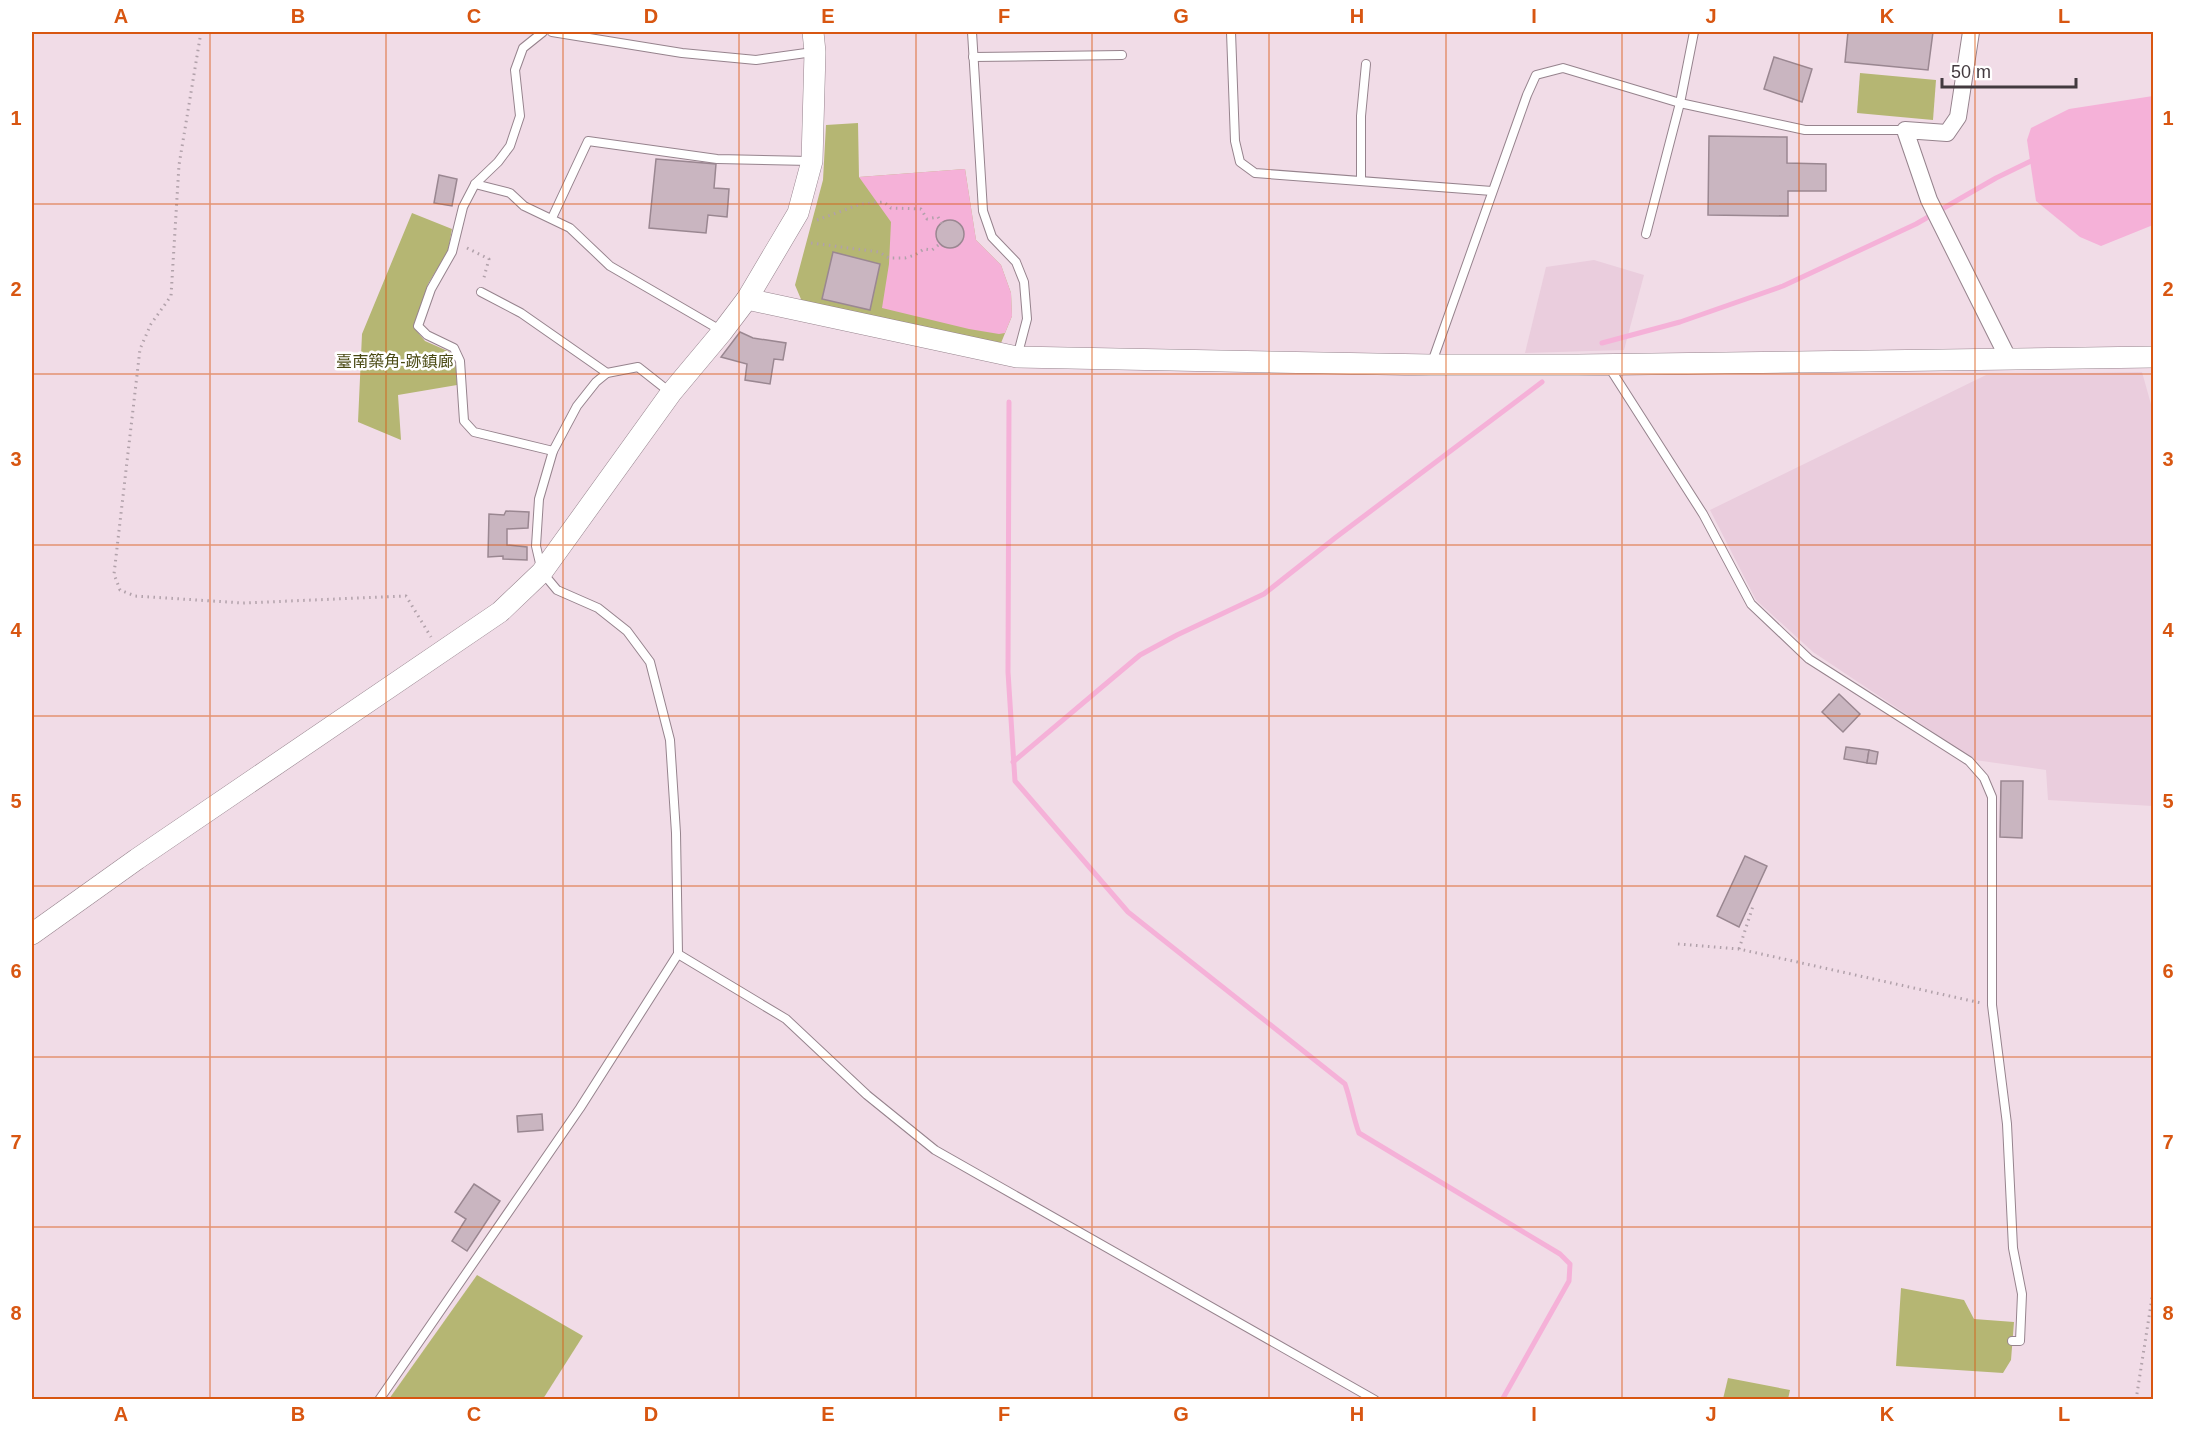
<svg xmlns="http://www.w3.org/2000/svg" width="2185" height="1431" viewBox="0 0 2185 1431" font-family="Arial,'Noto Sans TC',sans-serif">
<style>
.built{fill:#eacddd}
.green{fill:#b5b673}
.water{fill:#f5b1d8}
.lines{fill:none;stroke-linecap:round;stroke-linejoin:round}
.stream{stroke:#f5b1d8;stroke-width:5}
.building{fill:#c9b5c0;stroke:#9a8791;stroke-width:1.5}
.service-casing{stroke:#96838d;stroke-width:10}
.minor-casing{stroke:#96838d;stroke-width:18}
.tertiary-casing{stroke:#96838d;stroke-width:22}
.path{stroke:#b1a1aa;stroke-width:3;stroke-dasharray:1.5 4.5;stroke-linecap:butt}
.service{stroke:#fff;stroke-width:8}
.minor{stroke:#fff;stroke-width:16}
.tertiary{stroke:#fff;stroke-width:21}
.grid{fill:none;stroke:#d85611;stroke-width:1.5;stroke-opacity:0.55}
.labels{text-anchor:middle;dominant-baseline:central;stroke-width:5;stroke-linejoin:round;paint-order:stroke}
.park-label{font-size:16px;fill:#494913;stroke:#fff}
.neatline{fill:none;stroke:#d85611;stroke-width:2}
.grid-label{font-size:20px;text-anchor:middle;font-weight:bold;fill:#d85611}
</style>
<rect width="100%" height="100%" fill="#f1dce7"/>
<g class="built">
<polygon points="1594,260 1644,275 1624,350 1525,353 1546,267"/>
<polygon points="2142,372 2154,415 2153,806 2048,800 2046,770 1975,760 1813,652 1756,600 1710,510 1986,375"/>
</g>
<g class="green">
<polygon points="1860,73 1936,80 1933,120 1857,113"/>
<polygon points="858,123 859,177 965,169 976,240 1001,265 1011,293 1012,316 1001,343 879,321 803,304 795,285 823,180 826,125"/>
<polygon points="412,213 452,229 448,251 428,284 415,329 425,341 450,352 456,366 457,385 398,395 401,440 358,422 362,334"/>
<polygon points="477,1275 583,1336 543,1399 389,1399"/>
<polygon points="1901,1288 1964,1300 1974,1319 2014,1322 2011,1360 2003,1373 1896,1366"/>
<polygon points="1728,1378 1790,1390 1788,1399 1723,1399"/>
</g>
<g class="water">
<polygon points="2153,96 2153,225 2101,246 2080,237 2036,201 2027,140 2031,128 2069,109"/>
<polygon points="965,169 976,240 1001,265 1011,293 1012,316 1005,333 999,334 969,329 882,308 889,264 891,222 859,177"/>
</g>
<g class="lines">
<g class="stream">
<polyline points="1602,343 1680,322 1783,286 1916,224 1996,178 2031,161"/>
<path d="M1009 402 1008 672 1015 781 1128 912 1345 1084C1351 1101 1353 1117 1359 1133L1560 1254 1570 1264 1569 1281 1502 1400"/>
<polyline points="1013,762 1140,655 1177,635 1264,594 1335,538 1542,382"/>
</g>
</g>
<g class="building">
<polygon points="1848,32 1933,32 1928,70 1845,62"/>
<polygon points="1774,57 1812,69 1802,102 1764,89"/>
<polygon points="1709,136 1787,137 1787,163 1826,164 1826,191 1788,191 1788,216 1708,215"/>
<polygon points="656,159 716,164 714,188 729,189 727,217 708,215 706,233 649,228"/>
<polygon points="439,175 457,179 452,206 434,203"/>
<circle cx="950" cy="234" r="14"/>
<polygon points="833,252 880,264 870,310 822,299"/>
<polygon points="740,332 753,338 786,343 783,360 774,359 770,384 745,380 747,364 721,357"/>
<polygon points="506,511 529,512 528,528 507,529 507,545 527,547 527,560 503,559 503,556 488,557 489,514 504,515"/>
<polygon points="1839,694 1860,714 1843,732 1822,712"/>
<polygon points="1846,747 1869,750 1867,763 1844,759"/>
<polygon points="1869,750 1878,752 1876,764 1867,763"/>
<polygon points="2001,781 2023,781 2022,838 2000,837"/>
<polygon points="1745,856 1767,866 1739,927 1717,916"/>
<polygon points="542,1114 543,1130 518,1132 517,1116"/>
<polygon points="474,1184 500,1201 467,1251 452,1241 466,1219 455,1212"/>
</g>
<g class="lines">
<defs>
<g id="service">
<polyline points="543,32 523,48 515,70 520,116 510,146 498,162 475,184 463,207 452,252 431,289 418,326 427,335 454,348 460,361 464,421 474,432 553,451"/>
<polyline points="552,32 682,53 756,60 813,52"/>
<polyline points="972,32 983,211 992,237 1016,262 1024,282 1027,319 1017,357"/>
<polyline points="1231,32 1235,141 1240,162 1255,173 1492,191"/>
<polyline points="973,57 1122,55"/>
<polyline points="1361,181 1361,116 1366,64"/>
<polyline points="475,184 510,193 524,206 570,228 610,266 722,331"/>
<polyline points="552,218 588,141 717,159 810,161"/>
<polyline points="1646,234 1680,103 1694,32"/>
<polyline points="481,292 521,313 607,373"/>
<polyline points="1431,365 1527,95 1536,75 1563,68 1680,103 1805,130 1905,130"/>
<polyline points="1609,367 1703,514 1751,604 1809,659 1969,761 1984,778 1992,797 1992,1005 2007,1124 2013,1248 2022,1294 2020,1341 2012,1341"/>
<polyline points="678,954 786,1019 867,1095 935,1150 1375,1400"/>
<polyline points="379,1400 580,1108 678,954 676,833 670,740 650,662 627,631 598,608 557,590 542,572 536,546 539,499 553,451 577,406 596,382 607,373 638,367 671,393"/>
</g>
<polyline id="minor" points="1971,32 1958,117 1947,133 1905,130 1929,200 2009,360"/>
<g id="tertiary">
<polyline points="747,299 1017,357 1431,365 1578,365 2154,357"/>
<polyline points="32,934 137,859 500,612 542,572 671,393 722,332 747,299 798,213 812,161 815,52 813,32"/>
</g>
</defs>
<use href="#service" class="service-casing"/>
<use href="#minor" class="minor-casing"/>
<use href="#tertiary" class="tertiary-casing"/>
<g class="path">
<polyline points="201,32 179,165 171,296 151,324 140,349 114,574 120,590 135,596 243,603 406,596 431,637"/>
<polyline points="817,220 861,204 884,202 891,208 921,209 927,219 938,217 942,224"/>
<polyline points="811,243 879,252 889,258 905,258 915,255 924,249 932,250 941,243"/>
<polyline points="467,248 489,259 483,281"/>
<polyline points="1678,944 1739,949 1981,1003"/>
<polyline points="1739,949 1753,906"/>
<polyline points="2136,1400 2154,1285"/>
</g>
<use href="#service" class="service"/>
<use href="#minor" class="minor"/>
<use href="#tertiary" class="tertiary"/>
</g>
<path class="grid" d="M210 32V1400M386 32V1400M563 32V1400M739 32V1400M916 32V1400M1092 32V1400M1269 32V1400M1446 32V1400M1622 32V1400M1799 32V1400M1975 32V1400M32 204H2154M32 374H2154M32 545H2154M32 716H2154M32 886H2154M32 1057H2154M32 1227H2154"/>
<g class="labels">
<g class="park-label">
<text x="395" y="361">臺南築角-跡鎮廊</text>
</g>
</g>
<rect width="2185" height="1431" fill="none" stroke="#ffffff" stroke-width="66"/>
<path d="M1942 78v9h134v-9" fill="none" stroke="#433a3f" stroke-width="3"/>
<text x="1951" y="78" font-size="18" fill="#433a3f" stroke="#ffffff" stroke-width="4.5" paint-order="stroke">50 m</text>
<rect x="33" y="33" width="2119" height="1365" class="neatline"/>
<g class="grid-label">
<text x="121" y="23">A</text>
<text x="298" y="23">B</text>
<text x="474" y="23">C</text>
<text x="651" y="23">D</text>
<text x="828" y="23">E</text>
<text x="1004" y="23">F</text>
<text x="1181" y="23">G</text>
<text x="1357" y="23">H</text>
<text x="1534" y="23">I</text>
<text x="1711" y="23">J</text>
<text x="1887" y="23">K</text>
<text x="2064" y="23">L</text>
<text x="16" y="125">1</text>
<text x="2168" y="125">1</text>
<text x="16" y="296">2</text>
<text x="2168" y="296">2</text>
<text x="16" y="466">3</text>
<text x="2168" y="466">3</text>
<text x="16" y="637">4</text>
<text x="2168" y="637">4</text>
<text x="16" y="808">5</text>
<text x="2168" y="808">5</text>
<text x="16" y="978">6</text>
<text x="2168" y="978">6</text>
<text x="16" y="1149">7</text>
<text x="2168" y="1149">7</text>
<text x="16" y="1320">8</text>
<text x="2168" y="1320">8</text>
<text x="121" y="1421">A</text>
<text x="298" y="1421">B</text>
<text x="474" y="1421">C</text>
<text x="651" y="1421">D</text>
<text x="828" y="1421">E</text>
<text x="1004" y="1421">F</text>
<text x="1181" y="1421">G</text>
<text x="1357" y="1421">H</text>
<text x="1534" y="1421">I</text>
<text x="1711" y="1421">J</text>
<text x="1887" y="1421">K</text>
<text x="2064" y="1421">L</text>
</g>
</svg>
